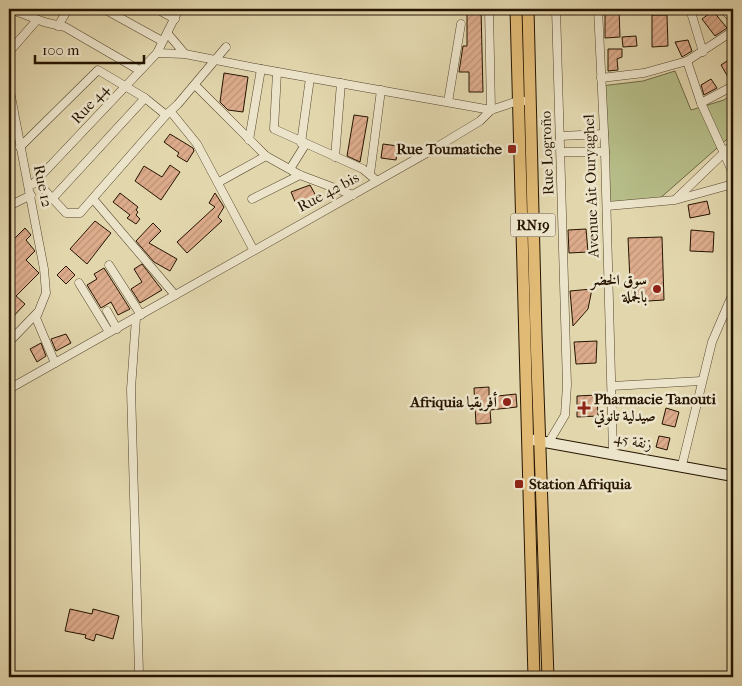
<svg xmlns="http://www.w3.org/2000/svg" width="742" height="686" viewBox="0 0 742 686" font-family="'IM FELL French Canon',Amiri,serif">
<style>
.grass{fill:#b6bd88;stroke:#6e6844}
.building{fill:url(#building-hatch);stroke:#261400}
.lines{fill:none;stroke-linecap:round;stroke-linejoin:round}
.street-casing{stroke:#55442b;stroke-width:9}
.secondary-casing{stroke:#261400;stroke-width:12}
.primary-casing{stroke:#261400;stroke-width:13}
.street{stroke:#ece4ca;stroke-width:8}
.secondary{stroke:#ece4ca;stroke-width:10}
.primary{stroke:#e1bb76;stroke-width:11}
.poi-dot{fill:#8f2418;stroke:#ece4ca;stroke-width:2}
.labels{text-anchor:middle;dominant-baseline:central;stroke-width:5;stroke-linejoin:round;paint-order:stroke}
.shield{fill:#ece4ca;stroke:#61523d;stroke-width:1}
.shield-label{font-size:14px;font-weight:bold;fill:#261400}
.street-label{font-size:15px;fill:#261400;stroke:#ece4ca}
.poi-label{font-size:15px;font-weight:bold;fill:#261400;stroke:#ece4ca;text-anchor:end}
</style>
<defs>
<pattern id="building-hatch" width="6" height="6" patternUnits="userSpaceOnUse" patternTransform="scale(1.25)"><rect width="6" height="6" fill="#dcab8b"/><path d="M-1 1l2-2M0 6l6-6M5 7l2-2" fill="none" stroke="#bd9276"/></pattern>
</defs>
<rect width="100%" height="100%" fill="#e2d6ad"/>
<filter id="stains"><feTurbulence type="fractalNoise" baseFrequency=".004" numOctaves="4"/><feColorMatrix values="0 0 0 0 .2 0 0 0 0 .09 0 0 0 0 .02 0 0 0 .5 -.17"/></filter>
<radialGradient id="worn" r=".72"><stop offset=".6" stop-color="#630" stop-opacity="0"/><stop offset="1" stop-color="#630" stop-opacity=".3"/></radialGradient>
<polygon class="grass" points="675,71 691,110 724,100 733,93 733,134 658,200 605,205 601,86 643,81"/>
<g class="building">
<polygon points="467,9 481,9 483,92 469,92 469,72 459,72 463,46 467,46"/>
<polygon points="605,9 619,9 620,37 605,38"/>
<polygon points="713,11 727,28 715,36 702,19"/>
<polygon points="652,15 667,15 668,46 652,47"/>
<polygon points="636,36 637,46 623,47 622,37"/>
<polygon points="688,40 692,51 682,57 675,42"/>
<polygon points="608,49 622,49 622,57 617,59 618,70 608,71"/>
<polygon points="733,57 733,74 728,77 721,65"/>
<polygon points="224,73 248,77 243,112 228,110 220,102"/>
<polygon points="711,79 717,88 704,95 701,85"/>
<polygon points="354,115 368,117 360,162 347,156"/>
<polygon points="170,134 193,148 194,151 187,162 177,156 179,153 164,142"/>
<polygon points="383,144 398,146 396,160 381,158"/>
<polygon points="170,165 180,172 161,200 135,181 144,166 162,177"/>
<polygon points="310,185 316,196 296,204 291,192"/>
<polygon points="120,193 138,207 136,210 138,212 136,215 140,219 136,224 127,218 130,215 113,202"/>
<polygon points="215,193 224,207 218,217 222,221 187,253 177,242 215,207 209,203"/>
<polygon points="707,201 710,214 690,218 688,205"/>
<polygon points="95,221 111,233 87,264 70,249"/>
<polygon points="153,223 161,231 149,243 177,259 170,271 154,262 136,241"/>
<polygon points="25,228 31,235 26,240 35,251 26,260 39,273 16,296 25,304 9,321 9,244"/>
<polygon points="586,229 588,252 569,253 568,230"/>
<polygon points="691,230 714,232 713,252 690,251"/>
<polygon points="662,237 664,300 631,302 628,238"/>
<polygon points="142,264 162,290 140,303 131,289 142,282 134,269"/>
<polygon points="66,266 75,275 66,284 57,275"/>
<polygon points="104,268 130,309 118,315 111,302 101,308 87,285 97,279 94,274"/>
<polygon points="592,289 588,309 573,326 570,291"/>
<polygon points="66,334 71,343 56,351 51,339"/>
<polygon points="597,341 596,363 576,364 574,342"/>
<polygon points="41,343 46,356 37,362 30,349"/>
<polygon points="489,387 489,397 516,394 517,407 490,410 491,423 476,424 474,388"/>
<polygon points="597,395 598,416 577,417 577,396"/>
<polygon points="666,408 679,412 675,427 662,424"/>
<polygon points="659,436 670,438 667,450 656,447"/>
<polygon points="70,609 92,614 93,609 119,616 113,639 96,634 94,641 85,638 86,635 65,631"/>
</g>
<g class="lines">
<defs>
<g id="street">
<polyline points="10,9 44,22 65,27 139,70"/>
<polyline points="104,9 162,41"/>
<polyline points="157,9 175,19"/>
<polyline points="489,9 491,110"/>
<polyline points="598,9 605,152 613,453"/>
<polyline points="690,9 703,52"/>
<polyline points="723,9 733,19"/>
<polyline points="58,26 68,9"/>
<polyline points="168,34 185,54"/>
<polyline points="9,52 37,20"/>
<polyline points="157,53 185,54 261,69 491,110"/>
<polyline points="687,61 701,103 733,173"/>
<polyline points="277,72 274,129 363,169 377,181"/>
<polyline points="601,78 644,73 687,61 733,31"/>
<polyline points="195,85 266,156 300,175 353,195"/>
<polyline points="9,86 44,269 46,293 36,318 55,363"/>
<polyline points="448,102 461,24"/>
<polyline points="701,103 733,86"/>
<polyline points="171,112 197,144 253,249"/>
<polyline points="560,136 604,134"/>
<polyline points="249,140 261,69"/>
<polyline points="301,143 310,78"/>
<polyline points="20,147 98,70 145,98 166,115"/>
<polyline points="561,152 605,152"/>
<polyline points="335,157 341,83"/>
<polyline points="290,169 305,145"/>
<polyline points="370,174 381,90"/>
<polyline points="36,181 66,213 80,213 166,115 178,104 226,47"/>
<polyline points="219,182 266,156"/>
<polyline points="33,184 157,53 179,9"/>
<polyline points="52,199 145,98"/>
<polyline points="252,199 300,175"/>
<polyline points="676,199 733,144"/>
<polyline points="94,200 175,295"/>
<polyline points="9,206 31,195"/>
<polyline points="607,206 675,200 733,184"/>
<polyline points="109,265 141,315"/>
<polyline points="79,283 109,332"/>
<polyline points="107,311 117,329"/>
<polyline points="136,318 131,389 139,673"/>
<polyline points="9,342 37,313"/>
<polyline points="612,386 701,381"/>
<polyline points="9,389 432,150 480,121 491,110 518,101 529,101"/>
<polyline points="549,442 565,415 567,385 556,9"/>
<polyline points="682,465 712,342 733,293"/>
</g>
<polyline id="secondary" points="528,439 733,476"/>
<g id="primary">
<polyline points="516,9 534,677"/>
<polyline points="528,9 536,335 548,677"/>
</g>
</defs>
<use href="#street" class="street-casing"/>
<use href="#secondary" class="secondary-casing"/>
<use href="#primary" class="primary-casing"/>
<use href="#street" class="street"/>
<use href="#secondary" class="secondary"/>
<use href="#primary" class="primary"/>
</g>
<g class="poi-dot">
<rect x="507" y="144" width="10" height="10" rx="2.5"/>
<circle cx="657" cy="289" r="5"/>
<circle cx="507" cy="402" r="5"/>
<path d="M581.5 400.5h5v5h5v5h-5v5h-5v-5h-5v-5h5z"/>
<rect x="514" y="479" width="10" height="10" rx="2.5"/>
</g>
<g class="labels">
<rect class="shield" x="510.5" y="213.5" width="45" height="23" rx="4"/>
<g class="shield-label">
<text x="533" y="225">RN19</text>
</g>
<g class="street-label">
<text transform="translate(90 104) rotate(-47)">Rue 44</text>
<text transform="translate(547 153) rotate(-92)">Rue Logroño</text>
<text transform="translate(43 186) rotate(78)">Rue 12</text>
<text transform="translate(591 186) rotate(-92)">Avenue Ait Ouryaghel</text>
<text transform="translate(328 192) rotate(-28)">Rue 42 bis</text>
<text transform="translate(633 441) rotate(10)">زنقة 45</text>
</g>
<g class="poi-label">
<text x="502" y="149">Rue Toumatiche</text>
<text x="647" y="280">سوق الخضر<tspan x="647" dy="17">بالجملة</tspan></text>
<text x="594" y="399" text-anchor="start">Pharmacie Tanouti<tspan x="594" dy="17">صيدلية تانوتي</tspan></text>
<text x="497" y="402">Afriquia أفريقيا</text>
<text x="529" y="484" text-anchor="start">Station Afriquia</text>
</g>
</g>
<rect width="742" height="686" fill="none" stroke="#e2d6ad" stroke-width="30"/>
<rect x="10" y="10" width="722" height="666" fill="none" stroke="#261400" stroke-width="2.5"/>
<rect x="15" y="15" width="712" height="656" fill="none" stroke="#261400"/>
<path d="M35 55v8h109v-8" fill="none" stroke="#261400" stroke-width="2.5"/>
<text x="42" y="55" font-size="15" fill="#261400" stroke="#ece4ca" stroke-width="4" paint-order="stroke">100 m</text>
<rect width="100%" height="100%" filter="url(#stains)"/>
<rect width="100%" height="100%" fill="url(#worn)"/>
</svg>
